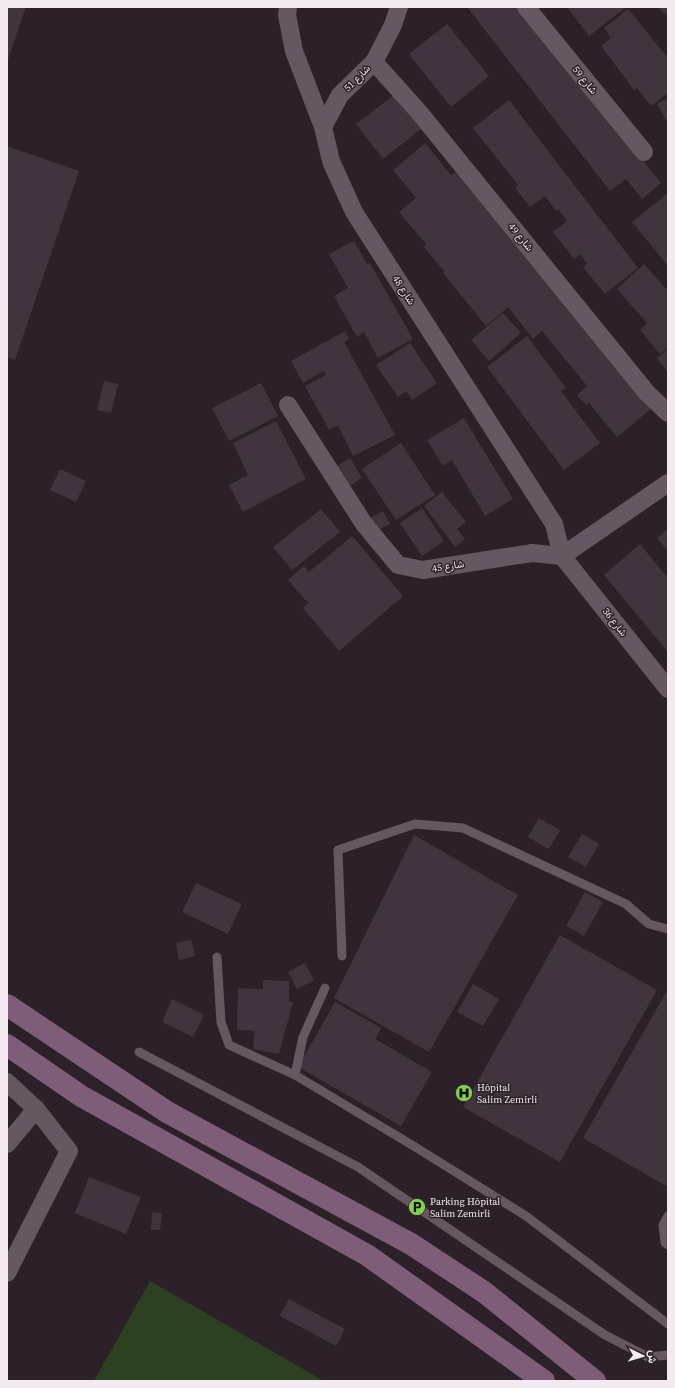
<svg xmlns="http://www.w3.org/2000/svg" width="675" height="1388" viewBox="0 0 675 1388" font-family="'Source Serif 4',Vazirmatn,serif">
<style>
.green{fill:#2d4122}
.building{fill:#40353e}
.lines{fill:none;stroke-linecap:round;stroke-linejoin:round}
.lane{stroke:#655862;stroke-width:9}
.street{stroke:#655862;stroke-width:18}
.secondary{stroke:#7d5d77;stroke-width:22}
.labels{text-anchor:middle;dominant-baseline:central;stroke-width:3;stroke-linejoin:round;paint-order:stroke}
.street-label{font-size:10px;fill:#f2eaf0;stroke:#2c2129}
.poi-label{font-size:10px;fill:#f2eaf0;stroke:#2c2129;text-anchor:start}
</style>
<rect width="100%" height="100%" fill="#2c2129"/>
<polygon class="green" points="150,1281 324,1381 94,1381"/>
<g class="building">
<polygon points="7,7 26,7 7,62"/>
<polygon points="467,7 523,7 661,183 642,199 626,179 610,191"/>
<polygon points="567,7 624,7 625,8 589,36"/>
<polygon points="658,7 668,7 668,17"/>
<polygon points="628,9 668,58 668,93 651,106 637,88 634,90 601,46 611,38 604,28"/>
<polygon points="447,24 489,76 451,107 409,54"/>
<polygon points="394,95 421,129 383,159 356,124"/>
<polygon points="668,98 668,124 657,104"/>
<polygon points="509,100 638,268 605,294 583,267 587,264 580,254 574,259 553,232 567,221 558,209 556,211 545,196 530,207 515,188 518,185 473,128"/>
<polygon points="425,143 451,175 457,171 653,407 617,437 589,403 586,405 577,395 587,386 542,331 533,339 508,307 486,326 443,273 445,272 424,247 426,244 399,212 416,198 393,170"/>
<polygon points="7,146 79,171 15,360 7,357"/>
<polygon points="668,193 668,266 632,222"/>
<polygon points="354,241 367,264 370,263 413,339 378,358 364,332 357,337 334,296 348,288 329,254"/>
<polygon points="644,264 668,291 668,347 660,354 640,330 647,323 617,289"/>
<polygon points="503,313 521,333 489,361 471,340"/>
<polygon points="345,331 349,339 344,342 395,435 353,456 338,425 329,430 305,386 326,375 324,371 303,383 291,361"/>
<polygon points="527,336 566,388 561,391 600,443 564,470 487,367"/>
<polygon points="410,343 437,383 412,400 406,391 398,397 376,365"/>
<polygon points="668,349 668,372 657,358"/>
<polygon points="104,381 118,384 111,413 97,410"/>
<polygon points="261,383 278,416 229,441 212,408"/>
<polygon points="464,418 513,499 485,516 452,460 443,466 427,440"/>
<polygon points="276,421 306,479 243,512 229,485 248,475 233,443"/>
<polygon points="401,443 435,495 396,520 362,469"/>
<polygon points="350,458 362,478 346,488 334,468"/>
<polygon points="60,469 86,481 76,502 50,490"/>
<polygon points="442,492 466,522 457,529 465,539 455,547 424,506"/>
<polygon points="422,508 444,541 422,556 400,523"/>
<polygon points="321,509 340,532 292,570 273,547"/>
<polygon points="383,511 390,524 375,532 368,519"/>
<polygon points="668,529 668,551 657,538"/>
<polygon points="352,536 403,596 339,651 303,608 308,603 288,580 304,566 309,572"/>
<polygon points="640,544 668,578 668,652 604,575"/>
<polygon points="539,818 560,830 549,849 528,837"/>
<polygon points="582,834 599,844 586,867 568,857"/>
<polygon points="414,835 518,895 429,1052 334,998"/>
<polygon points="196,883 242,904 228,934 182,912"/>
<polygon points="585,892 603,902 584,936 566,926"/>
<polygon points="560,935 657,990 560,1162 463,1107"/>
<polygon points="191,940 195,956 179,960 176,943"/>
<polygon points="305,963 314,980 297,989 288,972"/>
<polygon points="263,980 289,981 289,1002 293,1002 279,1054 253,1049 255,1031 237,1030 238,988 263,989"/>
<polygon points="473,984 499,999 483,1026 457,1012"/>
<polygon points="668,989 668,1187 583,1138"/>
<polygon points="172,999 204,1015 193,1037 162,1022"/>
<polygon points="335,1002 381,1028 375,1039 432,1072 401,1126 298,1067"/>
<polygon points="89,1177 141,1197 126,1234 75,1213"/>
<polygon points="152,1212 162,1213 160,1230 151,1230"/>
<polygon points="289,1299 345,1329 336,1346 280,1316"/>
</g>
<g class="lines">
<g class="lane">
<polyline points="342,956 338,850 415,824 463,828 626,904 649,924 668,929"/>
<polyline points="217,957 221,1022 229,1045 295,1075 412,1145 526,1216 668,1324"/>
<polyline points="139,1052 358,1167 605,1335 648,1357 668,1355"/>
<polyline points="295,1075 303,1037 325,988"/>
<polyline points="668,1216 663,1225 665,1243 668,1245"/>
</g>
<g class="street">
<polyline points="288,7 287,15 294,51 323,127 331,161 354,212 554,524 562,556 668,689"/>
<polyline points="526,7 644,152"/>
<polyline points="374,62 418,111 647,393 668,413"/>
<polyline points="323,127 340,95 374,62 393,25 399,7"/>
<polyline points="288,405 364,524 398,565 423,570 532,553 562,556 668,483"/>
<polyline points="7,1082 36,1109 69,1151 7,1273"/>
<polyline points="7,1144 36,1109"/>
</g>
<g class="secondary">
<polyline points="7,1005 167,1112 411,1244 484,1292 595,1381"/>
<polyline points="7,1045 81,1096 367,1255 544,1381"/>
</g>
</g>
<defs>
<symbol id="hospital-disc" viewBox="-11 -11 22 22"><circle r="9.5" fill="#81d051" stroke="#2c2129"/><path d="M-5-5h3v3.5h4V-5h3V5h-3V1.5h-4V5h-3Z" fill="#111"/></symbol>
<symbol id="parking-disc" viewBox="-11 -11 22 22"><circle r="9.5" fill="#81d051" stroke="#2c2129"/><path d="M-3.5-5.5H1a3.5 3.5 0 0 1 0 7H-1V5.5H-3.5ZM-1-3.4V-.6H.8a1.4 1.4 0 0 0 0-2.8Z" fill="#111"/></symbol>
</defs>
<g fill-rule="evenodd">
<use href="#hospital-disc" x="454" y="1083" width="20" height="20"/>
<use href="#parking-disc" x="407" y="1197" width="20" height="20"/>
</g>
<g class="labels">
<g class="street-label">
<text transform="translate(357 78) rotate(-45)">شارع 51</text>
<text transform="translate(585 80) rotate(51)">شارع 59</text>
<text transform="translate(521 237) rotate(51)">شارع 49</text>
<text transform="translate(404 290) rotate(57)">شارع 48</text>
<text transform="translate(448 566) rotate(-9)">شارع 45</text>
<text transform="translate(615 622) rotate(52)">شارع 36</text>
</g>
<g class="poi-label">
<text x="477" y="1087">Hôpital<tspan x="477" dy="12">Salim Zemirli</tspan></text>
<text x="430" y="1201">Parking Hôpital<tspan x="430" dy="12">Salim Zemirli</tspan></text>
</g>
</g>
<rect width="675" height="1388" fill="none" stroke="#f2eaf0" stroke-width="16"/>
<g transform="translate(643 1356) rotate(95)" stroke="#2c2129" stroke-width="3" paint-order="stroke">
<path d="M0-3L7 15L0 10L-7 15Z" fill="#f2eaf0"/>
<text y="-6" font-size="11" font-weight="bold" text-anchor="middle" fill="#f2eaf0">ش</text>
</g>
</svg>
